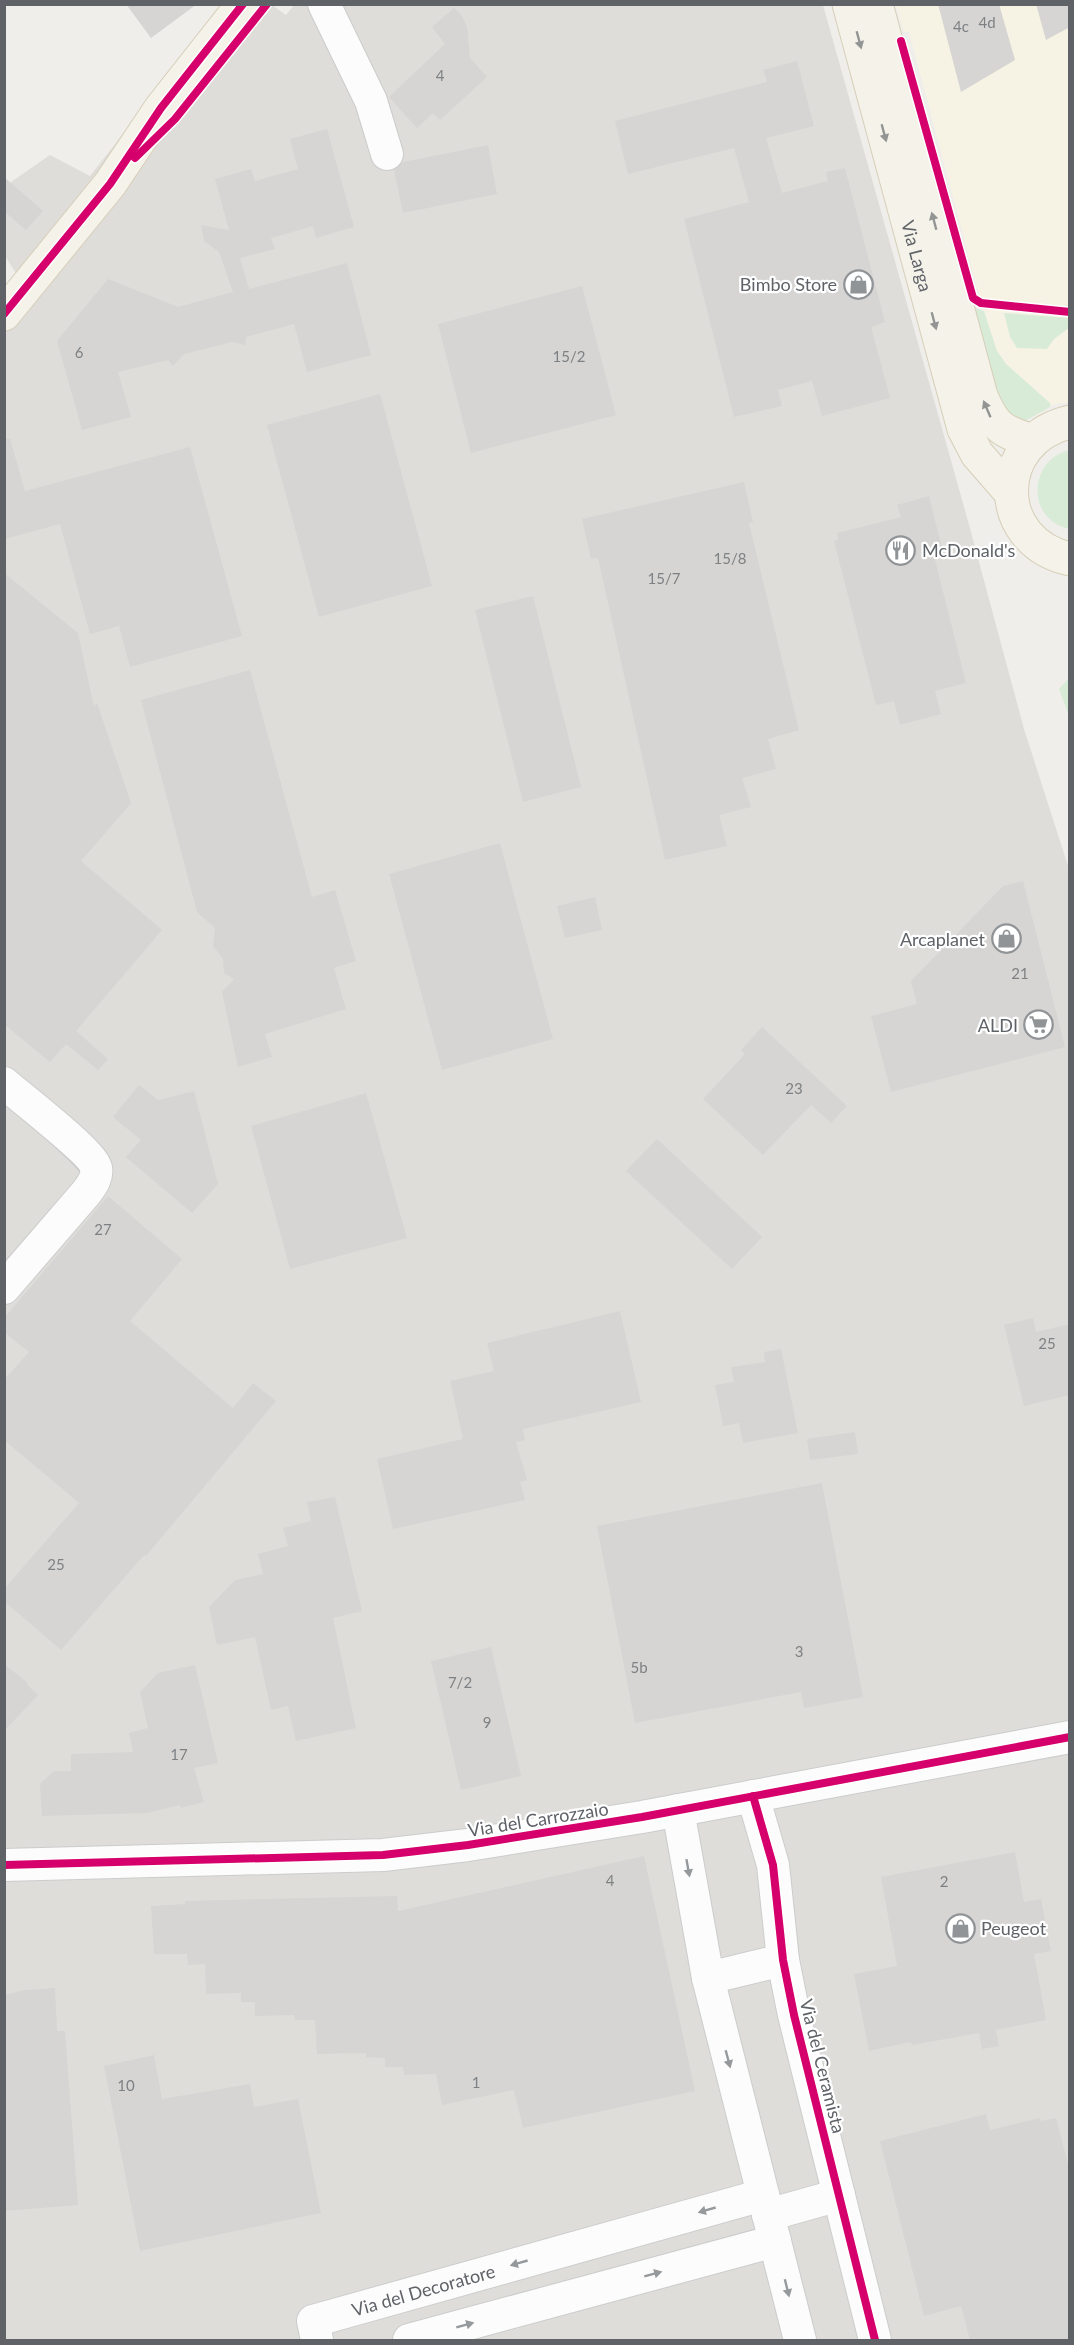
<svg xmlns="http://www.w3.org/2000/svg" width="1074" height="2345" viewBox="0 0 1074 2345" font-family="Lato,sans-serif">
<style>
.commercial{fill:#f7f3e4}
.industrial{fill:#dfddda}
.green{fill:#d8ebd6}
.building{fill:#d6d5d3}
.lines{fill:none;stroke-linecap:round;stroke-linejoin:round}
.minor-casing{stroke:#cbcccc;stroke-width:34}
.major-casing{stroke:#d7ceb8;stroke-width:35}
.minor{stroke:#fdfcfc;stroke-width:32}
.major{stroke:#f4f2e9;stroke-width:33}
.cycleway-casing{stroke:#fff;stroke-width:11}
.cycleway{stroke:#d6006c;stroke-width:8}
.oneway{fill:#939595}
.oneway2{fill:#96999c}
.labels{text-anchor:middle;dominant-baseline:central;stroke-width:4.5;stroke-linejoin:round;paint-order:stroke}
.number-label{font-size:15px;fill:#7e8184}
.street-label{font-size:18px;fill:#5f6368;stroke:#fff}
.poi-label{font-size:18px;fill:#5f6368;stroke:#fff;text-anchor:end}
</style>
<rect width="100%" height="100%" fill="#efeeea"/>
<polygon class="commercial" points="896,5 1069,5 1069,402 1051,405 1006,364 997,351 990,336 909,32 904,32"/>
<polygon class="industrial" points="295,4 823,5 968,521 1024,729 1069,869 1069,2340 5,2340 4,293 19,278 5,256 5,190 11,182 50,155 90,176 224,5 272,5 286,15"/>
<g class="green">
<polygon points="973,308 984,311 997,351 1006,364 1050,403 1050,407 1021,423 1001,415"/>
<polygon points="1004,313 1069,318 1069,328 1054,339 1047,349 1017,348 1010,337"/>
<path d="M1069 450H1070L1069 529C1026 519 1028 461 1069 450Z"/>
<polygon points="1069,678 1069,716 1059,689"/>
</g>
<g class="building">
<polygon points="126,4 197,4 151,38"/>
<polygon points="938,4 999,4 1015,60 961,92"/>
<polygon points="1036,4 1070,4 1070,27 1046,40"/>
<polygon points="454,8 462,16 467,27 470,58 487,77 440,120 433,113 417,128 389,97 445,44 432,27"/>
<polygon points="797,61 814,126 766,138 782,193 828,181 826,172 845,168 885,322 871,327 890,398 822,416 812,381 778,390 782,406 734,417 684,219 749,202 734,148 628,174 615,121 767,82 763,70"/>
<polygon points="327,129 354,227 316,238 313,226 271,238 275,249 240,258 249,289 347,263 371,355 307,372 294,324 246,337 245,345 232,342 184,354 173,366 168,360 118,372 131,417 82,430 57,341 108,279 178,307 233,292 219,252 204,241 201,225 229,230 215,179 251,169 255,181 298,169 290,139"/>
<polygon points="488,145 497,194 403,213 394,170 403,162"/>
<polygon points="4,177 43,211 26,230 4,211"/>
<polygon points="582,286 616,415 471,453 438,324"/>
<polygon points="380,394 432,586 319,617 267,425"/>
<polygon points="4,439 10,439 25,491 190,447 242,636 130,667 119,626 90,634 60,524 4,539"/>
<polygon points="744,482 753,522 749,523 799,730 768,739 776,769 742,778 751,807 719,815 727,846 665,860 598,558 591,559 582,519"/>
<polygon points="929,496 944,557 935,560 966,683 935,691 941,714 900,725 894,701 876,705 834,541 838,540 837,533 901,517 897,505"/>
<polygon points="4,573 78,633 94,707 97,703 131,803 81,861 162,930 76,1031 108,1059 98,1070 66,1044 50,1062 4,1024"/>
<polygon points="533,596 581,787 523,802 475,610"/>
<polygon points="250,670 312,897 335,890 356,961 334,968 346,1009 265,1034 272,1057 238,1067 222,992 234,979 224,973 223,959 213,946 215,928 197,912 141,700"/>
<polygon points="500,843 553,1039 442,1070 389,874"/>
<polygon points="1023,881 1065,1047 891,1092 871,1016 917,1004 911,981 1003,886"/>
<polygon points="595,897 602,930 565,938 557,906"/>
<polygon points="762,1027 847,1106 831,1123 811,1105 763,1155 703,1099 745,1054 741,1050"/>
<polygon points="139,1085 158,1100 194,1091 218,1184 192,1213 126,1157 141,1140 113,1117"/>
<polygon points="366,1093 407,1238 290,1269 251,1126"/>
<polygon points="657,1139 762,1237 732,1269 626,1171"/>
<polygon points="108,1196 182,1259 130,1321 233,1408 253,1383 276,1401 146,1556 144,1555 61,1650 4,1601 4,1589 79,1503 4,1440 4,1380 29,1352 4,1332 4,1318"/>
<polygon points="620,1311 641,1402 523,1429 525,1440 516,1442 527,1480 520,1482 525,1500 393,1529 377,1459 463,1439 450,1381 494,1371 487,1343"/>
<polygon points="1033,1318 1036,1332 1070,1324 1070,1395 1024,1406 1004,1325"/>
<polygon points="781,1349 798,1433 743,1443 739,1423 723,1426 715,1385 734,1382 731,1367 765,1362 764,1352"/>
<polygon points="855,1432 858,1454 810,1460 807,1439"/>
<polygon points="822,1483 863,1697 804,1708 801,1692 635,1723 597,1526"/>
<polygon points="335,1497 362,1611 333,1618 356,1728 296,1741 288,1706 271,1710 255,1637 217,1645 209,1607 235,1580 263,1574 258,1554 288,1546 283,1528 311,1521 307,1502"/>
<polygon points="491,1647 521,1776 461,1790 431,1661"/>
<polygon points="4,1664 28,1683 27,1685 38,1695 4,1731"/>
<polygon points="195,1665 218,1763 194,1768 204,1802 181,1808 180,1805 147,1813 42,1816 40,1784 54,1771 71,1771 71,1754 133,1752 129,1733 148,1728 140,1692 158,1673"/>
<polygon points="1015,1852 1024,1902 1041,1899 1051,1951 1034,1954 1046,2020 996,2030 999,2046 982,2049 979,2033 912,2045 911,2042 869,2051 854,1974 897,1966 881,1877"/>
<polygon points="644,1856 695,2091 523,2128 514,2090 442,2105 436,2074 404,2075 403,2067 385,2067 385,2058 366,2057 366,2053 317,2054 315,2020 295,2020 294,2015 255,2016 255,2002 241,2002 241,1993 206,1994 205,1964 188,1965 187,1954 154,1954 151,1906 185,1904 185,1901 397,1896 398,1911"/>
<polygon points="55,1988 57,2031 65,2031 78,2205 4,2211 4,1995 25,1990"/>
<polygon points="154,2055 162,2099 250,2084 254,2107 298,2099 321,2213 140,2251 104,2066"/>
<polygon points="986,2114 990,2130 1040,2118 1041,2121 1056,2118 1070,2172 1070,2340 970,2340 961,2306 924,2316 880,2141"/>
</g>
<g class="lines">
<defs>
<g id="minor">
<polyline points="324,4 371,101 387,154"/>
<path d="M4 1083C20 1097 93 1153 96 1168 98 1178 91 1186 86 1193L4 1288"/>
<polyline points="753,1796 773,1865 783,1960 794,2015 875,2340"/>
<polyline points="678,1810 708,1978 800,2340"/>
<polyline points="4,1865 383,1855 468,1845 642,1817 1070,1737"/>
<polyline points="708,1978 783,1960"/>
<polyline points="768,2215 839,2195"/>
<path id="s1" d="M317 2340 313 2321 763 2195"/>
<polyline points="409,2340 775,2241"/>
</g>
<g id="major">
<path id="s2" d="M849 4 964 429 977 454 1011 493"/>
<path d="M876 4 981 396C994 427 1001 431 1032 441"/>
<polyline points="4,314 110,184 161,108 243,4"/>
<path d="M1070 422C992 440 992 542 1070 559"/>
</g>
</defs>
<use href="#minor" class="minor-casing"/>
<use href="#major" class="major-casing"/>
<use href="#minor" class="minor"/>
<use href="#major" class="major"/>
<defs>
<g id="cycleway">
<polyline points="901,41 973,298 981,303 1070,312"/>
<polyline points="135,158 175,119 267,4"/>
<polyline points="4,314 110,184 161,108 243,4"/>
<polyline points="753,1796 773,1865 783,1960 794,2015 875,2340"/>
<polyline points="4,1865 383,1855 468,1845 642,1817 1070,1737"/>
</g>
</defs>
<use href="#cycleway" class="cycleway-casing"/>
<use href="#cycleway" class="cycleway"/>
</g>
<defs><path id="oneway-solid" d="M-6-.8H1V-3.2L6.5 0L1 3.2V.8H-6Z" transform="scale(1.5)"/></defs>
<g class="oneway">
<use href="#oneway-solid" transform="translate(859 40) rotate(75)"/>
<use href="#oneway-solid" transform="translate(884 133) rotate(75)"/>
<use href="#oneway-solid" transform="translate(934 221) rotate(-105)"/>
<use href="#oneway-solid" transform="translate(934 321) rotate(75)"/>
<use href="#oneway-solid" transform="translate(987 409) rotate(-113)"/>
</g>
<g class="oneway2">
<use href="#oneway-solid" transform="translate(688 1868) rotate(80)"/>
<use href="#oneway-solid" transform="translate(728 2059) rotate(75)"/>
<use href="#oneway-solid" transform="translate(707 2210) rotate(164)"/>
<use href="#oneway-solid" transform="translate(519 2263) rotate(164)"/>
<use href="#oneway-solid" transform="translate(653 2274) rotate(-15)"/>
<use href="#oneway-solid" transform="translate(787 2288) rotate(76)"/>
<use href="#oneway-solid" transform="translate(465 2325) rotate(-15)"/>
</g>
<defs>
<symbol id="shop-ring" viewBox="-11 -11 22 22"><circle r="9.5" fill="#fff" stroke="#919496" stroke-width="1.5"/><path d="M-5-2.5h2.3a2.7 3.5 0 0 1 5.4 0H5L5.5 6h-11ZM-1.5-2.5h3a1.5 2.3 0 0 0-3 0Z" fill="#919496"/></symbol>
<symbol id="restaurant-ring" viewBox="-11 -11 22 22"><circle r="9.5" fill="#fff" stroke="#919496" stroke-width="1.5"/><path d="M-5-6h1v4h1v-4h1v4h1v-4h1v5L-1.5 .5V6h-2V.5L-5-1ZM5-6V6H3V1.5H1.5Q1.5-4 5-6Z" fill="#919496"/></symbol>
<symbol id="supermarket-ring" viewBox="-11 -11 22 22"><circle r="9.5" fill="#fff" stroke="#919496" stroke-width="1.5"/><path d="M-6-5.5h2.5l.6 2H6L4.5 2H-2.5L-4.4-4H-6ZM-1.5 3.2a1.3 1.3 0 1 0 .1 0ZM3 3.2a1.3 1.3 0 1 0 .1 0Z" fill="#919496"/></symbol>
</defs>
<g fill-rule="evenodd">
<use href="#shop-ring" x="842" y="268" width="33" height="33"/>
<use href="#restaurant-ring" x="884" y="534" width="33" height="33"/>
<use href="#shop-ring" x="990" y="922" width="33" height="33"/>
<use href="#supermarket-ring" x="1022" y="1008" width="33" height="33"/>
<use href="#shop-ring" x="944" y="1912" width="33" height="33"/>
</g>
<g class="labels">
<g class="number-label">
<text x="987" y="22">4d</text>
<text x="961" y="26">4c</text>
<text x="440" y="75">4</text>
<text x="79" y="352">6</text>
<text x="569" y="356">15/2</text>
<text x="730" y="558">15/8</text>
<text x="664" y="578">15/7</text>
<text x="1020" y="973">21</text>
<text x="794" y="1088">23</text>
<text x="103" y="1229">27</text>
<text x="1047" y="1343">25</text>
<text x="56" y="1564">25</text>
<text x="799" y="1651">3</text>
<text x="639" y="1667">5b</text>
<text x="460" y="1682">7/2</text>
<text x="487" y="1722">9</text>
<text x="179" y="1754">17</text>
<text x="610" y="1880">4</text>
<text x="944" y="1881">2</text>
<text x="476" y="2082">1</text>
<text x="126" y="2085">10</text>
</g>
<g class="street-label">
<text stroke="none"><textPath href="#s2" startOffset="261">Via Larga</textPath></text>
<text transform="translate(538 1819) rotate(-9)">Via del Carrozzaio</text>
<text transform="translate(823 2066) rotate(76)">Via del Ceramista</text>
<text stroke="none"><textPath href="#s1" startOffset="134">Via del Decoratore</textPath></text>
</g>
<g class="poi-label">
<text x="837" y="284">Bimbo Store</text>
<text x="922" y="550" text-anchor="start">McDonald's</text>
<text x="985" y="939">Arcaplanet</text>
<text x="1018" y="1025">ALDI</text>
<text x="981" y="1928" text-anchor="start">Peugeot</text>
</g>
</g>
<rect width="1074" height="2345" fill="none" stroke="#5f6368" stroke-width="12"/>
</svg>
